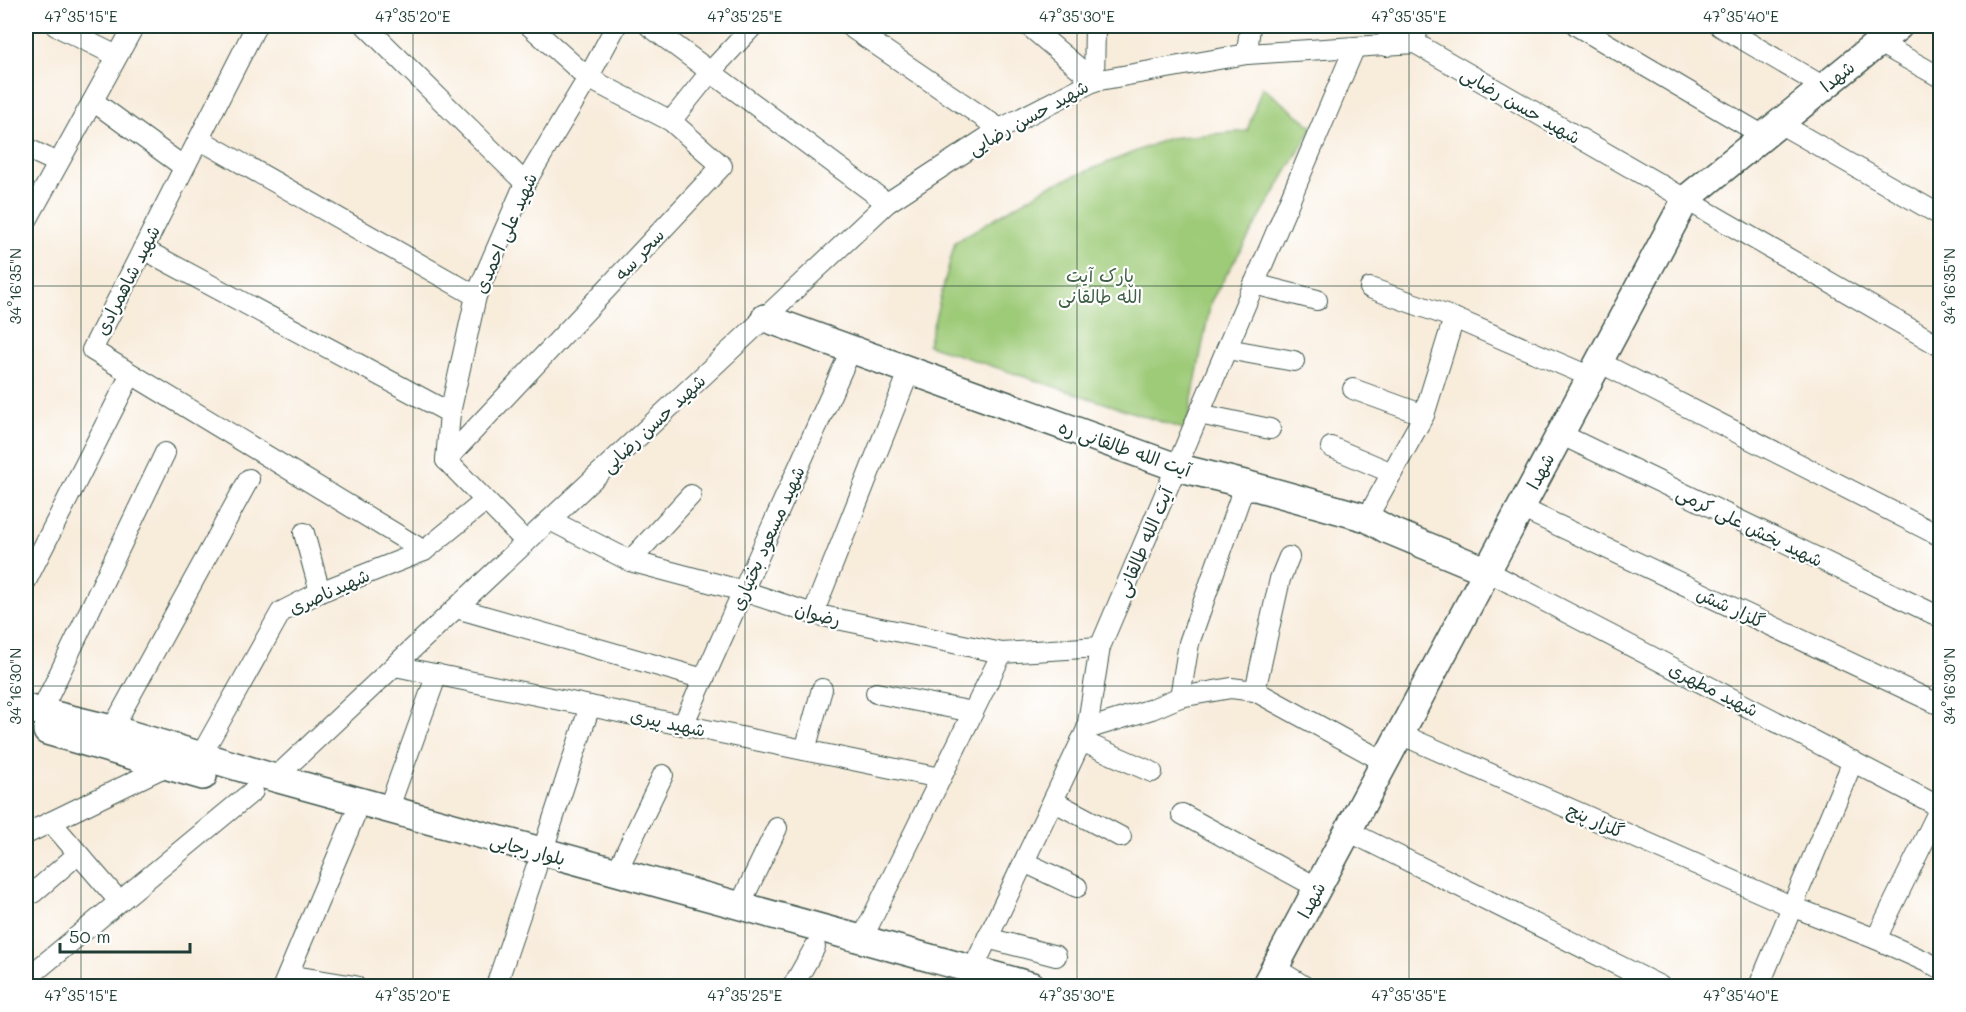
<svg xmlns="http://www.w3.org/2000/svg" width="1966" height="1012" viewBox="0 0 1966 1012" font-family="Mali,'Playpen Sans Arabic',sans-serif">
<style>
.green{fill:#9ecb78;stroke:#5e8456;stroke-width:1.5}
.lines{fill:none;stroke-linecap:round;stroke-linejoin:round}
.street-casing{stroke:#40574d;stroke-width:22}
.secondary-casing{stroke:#40574d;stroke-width:30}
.street{stroke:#fff;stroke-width:20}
.secondary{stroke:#fff;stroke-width:27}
.ticks{fill:none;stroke:#1f3d34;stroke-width:1.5;stroke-opacity:0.45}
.labels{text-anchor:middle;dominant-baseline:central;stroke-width:4.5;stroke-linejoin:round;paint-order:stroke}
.street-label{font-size:18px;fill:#1f3d34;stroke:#fff}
.park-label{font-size:18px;fill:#3f6045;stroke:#fff}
.neatline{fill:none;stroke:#1f3d34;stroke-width:2}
.ticks-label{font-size:15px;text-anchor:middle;fill:#1f3d34}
</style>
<rect width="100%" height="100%" fill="#fff"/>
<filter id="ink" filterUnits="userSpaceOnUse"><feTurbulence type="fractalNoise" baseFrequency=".0167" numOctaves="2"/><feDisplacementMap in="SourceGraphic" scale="12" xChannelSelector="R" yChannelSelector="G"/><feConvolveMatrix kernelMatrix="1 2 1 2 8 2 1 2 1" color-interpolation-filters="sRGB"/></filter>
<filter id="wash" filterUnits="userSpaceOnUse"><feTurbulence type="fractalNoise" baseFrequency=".008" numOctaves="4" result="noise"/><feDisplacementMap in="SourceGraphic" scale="24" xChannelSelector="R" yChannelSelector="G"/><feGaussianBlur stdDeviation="1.35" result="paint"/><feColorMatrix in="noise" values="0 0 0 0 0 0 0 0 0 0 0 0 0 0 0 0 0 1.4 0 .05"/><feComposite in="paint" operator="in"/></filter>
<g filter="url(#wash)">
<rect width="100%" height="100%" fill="#f8ecdb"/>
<polygon class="green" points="1262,87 1313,127 1211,301 1186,430 928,345 955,242 1047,187 1169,138 1247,131"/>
</g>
<g filter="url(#ink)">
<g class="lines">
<defs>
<g id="street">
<polyline points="56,26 117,56"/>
<polyline points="256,26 92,350 424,551"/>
<polyline points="366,26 525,183"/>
<polyline points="649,26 887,203"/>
<polyline points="849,26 1000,129"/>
<polyline points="1029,26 1094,81"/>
<polyline points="1577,26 1764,136"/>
<polyline points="1720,26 1824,87"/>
<polyline points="1415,43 1418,26"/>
<polyline points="1879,43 1940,77"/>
<polyline points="1387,46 1390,26"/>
<polyline points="1247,54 1250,26"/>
<polyline points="1094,81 1095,26"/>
<polyline points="93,101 184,167"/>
<polyline points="671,121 711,71 753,26"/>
<polyline points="1779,123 1940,215"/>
<polyline points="199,139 476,296"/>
<polyline points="26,148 58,163"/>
<polyline points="26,222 134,26"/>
<polyline points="143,249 450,413"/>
<polyline points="1254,284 1317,300"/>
<polyline points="1370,288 1454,318 1591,377"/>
<polyline points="1227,349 1294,361"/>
<polyline points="1599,362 1940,536"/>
<polyline points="1353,389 1424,415"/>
<polyline points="1199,414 1270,429"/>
<polyline points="1560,434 1940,617"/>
<polyline points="1331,447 1392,473"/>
<polyline points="446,460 722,166 671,121 588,78 530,26"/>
<polyline points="446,460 450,413 476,296 525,183 588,78 616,26"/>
<polyline points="446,460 526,542"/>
<polyline points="1521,508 1940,705"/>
<polyline points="1367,518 1424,415 1454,318"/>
<polyline points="550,520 630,561 743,591 813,614 1002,653 1100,647"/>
<polyline points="304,533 320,592"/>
<polyline points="630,561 691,495"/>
<polyline points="1487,571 1940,807"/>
<polyline points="26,581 131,374"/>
<polyline points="456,608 704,679"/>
<polyline points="813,614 909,372"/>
<polyline points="395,666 940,778"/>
<polyline points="1255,691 1280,579 1289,557"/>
<polyline points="876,693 973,712"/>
<polyline points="1180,697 1189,643 1245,484"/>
<polyline points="41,712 165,453"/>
<polyline points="683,725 851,350"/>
<polyline points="112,729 249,479"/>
<polyline points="1087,729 1152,709 1180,697 1231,688 1255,691 1385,762"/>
<polyline points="1400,734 1791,906 1876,939 1940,968"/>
<polyline points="1081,741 1152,772"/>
<polyline points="805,750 822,689"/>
<polyline points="200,757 281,612 320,592 424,551 485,501"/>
<polyline points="275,778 887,203 1000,129 1094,81 1247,54 1415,43 1940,346"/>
<polyline points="1053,801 1121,837"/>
<polyline points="388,810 437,674"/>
<polyline points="1182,814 1318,888"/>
<polyline points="51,822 119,901"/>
<polyline points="1348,831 1660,986"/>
<polyline points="26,834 166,766"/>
<polyline points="542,853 590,706"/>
<polyline points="1024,862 1077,887"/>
<polyline points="616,873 663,775"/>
<polyline points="33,893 78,854"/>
<polyline points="739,907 777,828"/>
<polyline points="987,938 1056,956"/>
<polyline points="1876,939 1940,808"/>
<polyline points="861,941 1002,653"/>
<polyline points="1275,968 1304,986"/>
<polyline points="972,971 1087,729 1100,647 1354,49"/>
<polyline points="288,975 355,986"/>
<polyline points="26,979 253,791"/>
<polyline points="283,986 354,817"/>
<polyline points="496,986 536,868"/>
<polyline points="793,986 815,947"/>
<polyline points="1759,986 1853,761"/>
</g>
<g id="secondary">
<polyline points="765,318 1176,467 1245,484 1367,518 1386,529 1487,571"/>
<polyline points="26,708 112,729 275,778 1032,986"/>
<polyline points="47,731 203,776"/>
<polyline points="1265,986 1686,199 1899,26"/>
</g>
</defs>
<use href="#street" class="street-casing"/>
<use href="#secondary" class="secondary-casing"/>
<use href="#street" class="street"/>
<use href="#secondary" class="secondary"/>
</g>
</g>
<path class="ticks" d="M81 26V986M413 26V986M745 26V986M1077 26V986M1409 26V986M1741 26V986M26 286H1940M26 686H1940"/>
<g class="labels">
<g class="street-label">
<text transform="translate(1837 76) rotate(-39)">شهدا</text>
<text transform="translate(1521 105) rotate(30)">شهید حسن رضایی</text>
<text transform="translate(1028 117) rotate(-29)">شهید حسن رضایی</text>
<text transform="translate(505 233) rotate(-66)">شهید علی احمدی</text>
<text transform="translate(639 254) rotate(-47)">سحر سه</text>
<text transform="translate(127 280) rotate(-63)">شهید شاهمرادی</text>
<text transform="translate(653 423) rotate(-43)">شهید حسن رضایی</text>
<text transform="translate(1125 448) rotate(19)">آیت الله طالقانی ره</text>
<text transform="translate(1540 471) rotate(-62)">شهدا</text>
<text transform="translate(1750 526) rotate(26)">شهید بخش علی کرمی</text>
<text transform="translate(767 538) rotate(-66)">شهید مسعود بختیاری</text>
<text transform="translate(1144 542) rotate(-67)">آیت الله طالقانی</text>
<text transform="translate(329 591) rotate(-24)">شهیدناصری</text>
<text transform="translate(1731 607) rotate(25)">گلزار شش</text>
<text transform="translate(818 614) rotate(15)">رضوان</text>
<text transform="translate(1714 689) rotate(27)">شهید مطهری</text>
<text transform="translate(668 722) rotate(12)">شهید پیری</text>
<text transform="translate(1596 820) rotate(24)">گلزار پنج</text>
<text transform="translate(528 849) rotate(15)">بلوار رجایی</text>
<text transform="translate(1311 900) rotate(-62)">شهدا</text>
</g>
<g class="park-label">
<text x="1100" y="275">پارک آیت<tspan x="1100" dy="21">الله طالقانی</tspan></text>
</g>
</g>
<rect width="1966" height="1012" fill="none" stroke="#fff" stroke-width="66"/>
<path d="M60 943v9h130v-9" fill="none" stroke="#1f3d34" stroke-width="3"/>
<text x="69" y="943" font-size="18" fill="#1f3d34" stroke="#ffffff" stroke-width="4.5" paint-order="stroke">50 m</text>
<rect x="33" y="33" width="1900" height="946" class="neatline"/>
<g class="ticks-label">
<text x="81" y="22">47°35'15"E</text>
<text x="413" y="22">47°35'20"E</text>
<text x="745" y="22">47°35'25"E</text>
<text x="1077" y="22">47°35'30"E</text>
<text x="1409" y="22">47°35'35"E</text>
<text x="1741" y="22">47°35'40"E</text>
<text transform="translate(16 286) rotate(-90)" y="5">34°16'35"N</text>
<text transform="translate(1950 286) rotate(-90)" y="5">34°16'35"N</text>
<text transform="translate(16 686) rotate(-90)" y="5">34°16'30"N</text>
<text transform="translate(1950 686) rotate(-90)" y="5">34°16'30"N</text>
<text x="81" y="1001">47°35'15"E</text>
<text x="413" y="1001">47°35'20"E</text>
<text x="745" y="1001">47°35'25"E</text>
<text x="1077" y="1001">47°35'30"E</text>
<text x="1409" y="1001">47°35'35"E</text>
<text x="1741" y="1001">47°35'40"E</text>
</g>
</svg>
